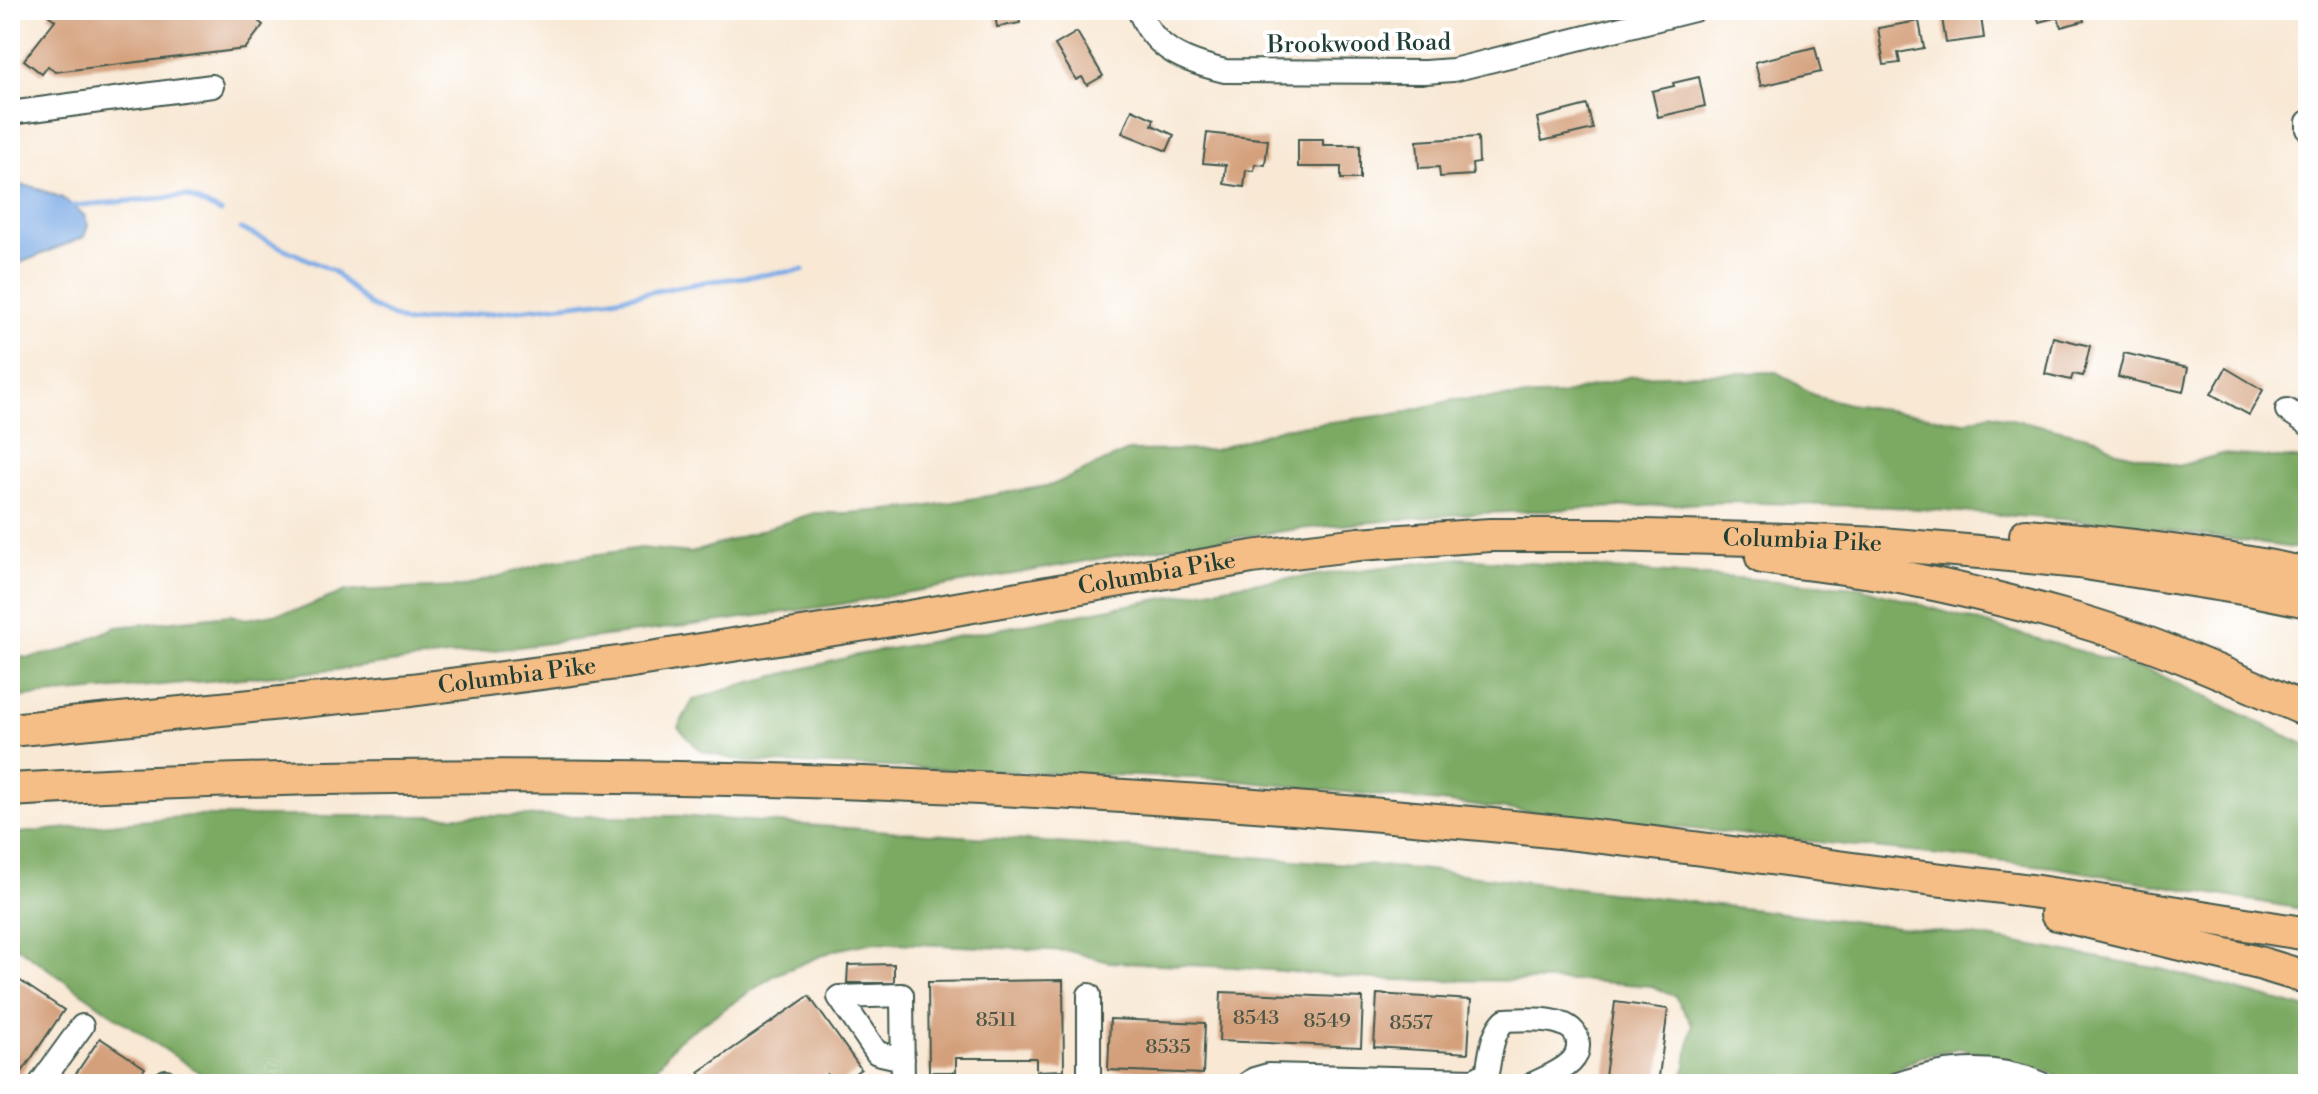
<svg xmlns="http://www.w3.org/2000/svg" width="2318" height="1094" viewBox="0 0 2318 1094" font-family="'Libre Bodoni',serif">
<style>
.forest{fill:#7baa63;stroke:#4d744c;stroke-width:2}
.water{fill:#7baae5;stroke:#4d748c;stroke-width:2}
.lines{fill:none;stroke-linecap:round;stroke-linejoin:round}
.stream{stroke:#7baae5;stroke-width:5}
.building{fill:#d4a07c}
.minor-casing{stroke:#40574c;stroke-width:26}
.highway-casing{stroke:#40574c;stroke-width:36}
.minor{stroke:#fff;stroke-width:22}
.highway{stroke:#f5be86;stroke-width:32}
.labels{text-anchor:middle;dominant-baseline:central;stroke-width:8;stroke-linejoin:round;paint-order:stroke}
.number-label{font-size:20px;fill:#4c5646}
.street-label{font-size:24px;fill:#1f3d34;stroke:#fff}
</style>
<rect width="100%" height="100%" fill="#fff"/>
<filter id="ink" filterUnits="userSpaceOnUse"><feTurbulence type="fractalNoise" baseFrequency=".0125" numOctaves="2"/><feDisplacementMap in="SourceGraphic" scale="16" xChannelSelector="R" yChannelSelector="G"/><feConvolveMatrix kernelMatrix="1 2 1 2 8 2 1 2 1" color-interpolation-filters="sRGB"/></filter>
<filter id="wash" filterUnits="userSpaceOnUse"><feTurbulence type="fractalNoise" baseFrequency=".006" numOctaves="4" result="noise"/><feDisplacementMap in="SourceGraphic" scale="32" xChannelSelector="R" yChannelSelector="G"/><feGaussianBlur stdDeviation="1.8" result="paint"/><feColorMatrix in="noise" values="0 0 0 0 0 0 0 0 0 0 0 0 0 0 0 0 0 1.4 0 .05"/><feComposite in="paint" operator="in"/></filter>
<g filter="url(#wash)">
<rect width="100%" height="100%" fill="#f8e8d4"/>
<g class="forest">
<polygon points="1777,372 1814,395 1849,404 1964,422 1990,414 2100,439 2114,450 2178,466 2222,454 2308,460 2308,550 2112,523 1892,507 1729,502 1462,514 1298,529 1149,550 836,605 686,626 335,670 10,698 10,655 28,658 66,650 116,627 230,615 247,619 301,609 346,591 462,587 551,561 641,548 691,553 814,513 849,513 923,507 1052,485 1128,451 1214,450 1282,428 1395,414 1453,400 1561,395 1632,376"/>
<polygon points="1460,558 1860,587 2158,674 2308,746 2308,910 2053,867 1221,779 745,762 701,751 678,727 693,700 744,684 857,655 1241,584"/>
<polygon points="190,816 679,816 1419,869 1989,938 2161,969 2308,1009 2308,1084 2072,1084 2047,1071 1959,1048 1920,1057 1872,1084 1679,1084 1686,1066 1692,1024 1675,996 1652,986 1588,981 1386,980 1233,967 1109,962 1069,951 875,942 835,950 775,975 678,1040 644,1084 209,1084 197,1071 119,1019 10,942 10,834"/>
</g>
<polygon class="water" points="10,184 34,187 62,198 84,215 88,225 84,237 10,267"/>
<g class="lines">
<g class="stream">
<polyline points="72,206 186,196 221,212"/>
<polyline points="241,229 333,271 369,305 406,323 607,300 705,282 803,270"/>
</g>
</g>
<g id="blocks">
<g class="building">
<polygon points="52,10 244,10 263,25 245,49 55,72 48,66 42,74 24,60 55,20 48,15"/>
<polygon points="994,10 1018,10 1020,23 997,27"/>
<polygon points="1960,10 1980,10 1984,38 1946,43 1942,18 1960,16"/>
<polygon points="2035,10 2081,10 2084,21 2061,27 2058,17 2039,22"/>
<polygon points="1919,21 1924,48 1898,53 1900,63 1884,65 1878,28"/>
<polygon points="1077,32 1103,76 1087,85 1082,77 1076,80 1055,45"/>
<polygon points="1815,47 1821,72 1761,86 1755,62"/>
<polygon points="1699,77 1705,106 1658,117 1652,91 1674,86 1673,83"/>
<polygon points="1587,105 1593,129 1542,141 1537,118"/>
<polygon points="1132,109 1154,119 1152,125 1174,135 1167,151 1122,133"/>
<polygon points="1207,133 1268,140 1265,165 1255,164 1254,171 1246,170 1244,187 1224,184 1226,165 1203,163"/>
<polygon points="1478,137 1479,163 1472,164 1473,175 1440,177 1439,167 1419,168 1417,141"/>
<polygon points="1298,139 1323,139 1323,145 1360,145 1360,179 1341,179 1341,167 1298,167"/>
<polygon points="2053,337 2090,346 2083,376 2073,374 2071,380 2045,374"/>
<polygon points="2124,353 2188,368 2183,392 2118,377"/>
<polygon points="2226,368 2263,390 2249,415 2211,394"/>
<polygon points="894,964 894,983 847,983 848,965"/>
<polygon points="19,980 64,1010 14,1084 10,1084 10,994"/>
<polygon points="1063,980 1064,1070 1036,1071 1036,1058 956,1058 956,1072 929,1072 928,982"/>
<polygon points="1221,992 1363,998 1361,1047 1219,1041"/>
<polygon points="1377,994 1471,1000 1468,1053 1374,1047"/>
<polygon points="809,996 861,1069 839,1084 833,1084 827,1074 813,1084 707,1084 699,1072"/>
<polygon points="1615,1002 1668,1009 1658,1084 1604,1084"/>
<polygon points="1110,1019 1205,1023 1203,1074 1108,1070"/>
<polygon points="100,1038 145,1068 134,1084 69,1084"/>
</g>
</g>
</g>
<g filter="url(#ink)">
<use href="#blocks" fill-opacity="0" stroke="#40574c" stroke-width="2"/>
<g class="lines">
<defs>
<g id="minor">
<path d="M1139 10C1153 50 1187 62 1225 71L1425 72 1453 70 1694 10"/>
<polyline points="10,113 212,86"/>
<polyline points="2308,122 2308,129"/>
<polyline points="2287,410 2308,424"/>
<polyline points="903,1059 877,1053 839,997 902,995 903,1084"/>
<polyline points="40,1084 82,1026"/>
<polyline points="164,1084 166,1081"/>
<polyline points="1089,1084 1089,995"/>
<path d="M1247 1084 1254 1079 1268 1075 1474 1080 1487 1073C1491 1054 1491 1034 1505 1020 1526 1019 1580 1014 1578 1046 1578 1052 1575 1058 1571 1062 1561 1072 1545 1078 1533 1084"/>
<path d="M1898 1084C1945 1068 1995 1063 2042 1084"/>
</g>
<g id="highway">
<path d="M2026 535C2121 543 2215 555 2308 574"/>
<path d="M1762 557C1801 563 1839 567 1878 573 1940 584 2002 599 2063 616 2147 639 2228 675 2308 711"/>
<path id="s1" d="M10 730 411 690 625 662 910 617 1252 557 1359 544 1490 535H1609L1788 540 1881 544 1979 552 2079 562 2254 590 2308 601"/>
<path d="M10 790C500 762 992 778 1481 824 1608 836 1734 853 1860 870 1922 878 1983 884 2045 893 2132 905 2220 920 2308 934"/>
<polyline points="2057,914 2259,963 2308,978"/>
</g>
</defs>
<use href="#minor" class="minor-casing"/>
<use href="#highway" class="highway-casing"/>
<use href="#minor" class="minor"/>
<use href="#highway" class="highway"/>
</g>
</g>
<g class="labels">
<g class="number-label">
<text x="1256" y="1018">8543</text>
<text x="996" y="1020">8511</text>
<text x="1327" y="1021">8549</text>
<text x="1411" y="1023">8557</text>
<text x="1168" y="1047">8535</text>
</g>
<g class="street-label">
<text transform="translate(1359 44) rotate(-1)">Brookwood Road</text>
<text stroke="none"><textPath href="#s1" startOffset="1806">Columbia Pike</textPath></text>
<text stroke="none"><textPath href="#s1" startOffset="1158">Columbia Pike</textPath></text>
<text stroke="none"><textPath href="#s1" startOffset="510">Columbia Pike</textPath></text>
</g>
</g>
<rect width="2318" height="1094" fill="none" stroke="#fff" stroke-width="40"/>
</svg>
